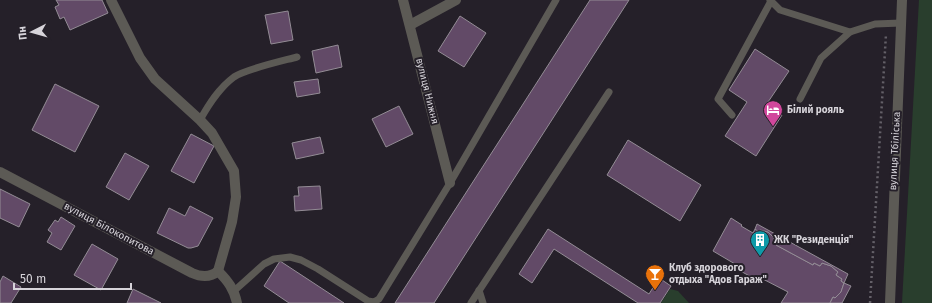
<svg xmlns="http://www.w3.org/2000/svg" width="932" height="303" viewBox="0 0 932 303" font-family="'Fira Sans',sans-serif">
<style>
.green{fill:#293e2d}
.building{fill:#624a67;stroke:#938c95}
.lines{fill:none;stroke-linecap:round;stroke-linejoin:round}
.path{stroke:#646068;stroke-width:2.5;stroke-dasharray:2 3;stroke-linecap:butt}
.service{stroke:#5c5a55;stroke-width:7}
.minor{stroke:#5c5a55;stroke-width:10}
.tertiary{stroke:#5c5a55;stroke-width:10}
.labels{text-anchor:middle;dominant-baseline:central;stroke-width:4;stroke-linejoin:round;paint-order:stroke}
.street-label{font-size:10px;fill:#d7d4da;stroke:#252029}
.poi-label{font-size:10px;font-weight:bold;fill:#d7d4da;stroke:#252029;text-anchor:start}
</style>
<rect width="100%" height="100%" fill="#252029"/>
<g class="green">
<polygon points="919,0 932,0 932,303 902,303"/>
<polygon points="670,289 678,291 689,303 661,303"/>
</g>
<g class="building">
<polygon points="56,0 102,0 108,13 70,30 64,17 60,19 55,7 59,5"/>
<polygon points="590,0 629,0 434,303 395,303"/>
<polygon points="288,11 293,40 271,44 265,15"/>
<polygon points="460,16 486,33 464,67 438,51"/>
<polygon points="338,45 342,67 316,73 312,51"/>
<polygon points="755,49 789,71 766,105 782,115 756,156 725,136 747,102 729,90"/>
<polygon points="318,79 320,93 297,97 294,82"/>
<polygon points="55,84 99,106 75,152 32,130"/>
<polygon points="399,106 413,134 386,147 372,119"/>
<polygon points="191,134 214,146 194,183 171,171"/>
<polygon points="320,137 324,153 296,159 292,143"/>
<polygon points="628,140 701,185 680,221 607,175"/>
<polygon points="125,153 149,166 129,200 106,187"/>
<polygon points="320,186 322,209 295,211 294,196 299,196 298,187"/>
<polygon points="0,189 30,204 19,227 0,218"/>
<polygon points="190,206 213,218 198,246 191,248 188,248 157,233 169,208 185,216"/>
<polygon points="61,217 75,226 61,250 47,242 52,233 48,230 55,220 58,222"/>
<polygon points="731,218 742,225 741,226 753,233 755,229 759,232 760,230 768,232 774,238 774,239 778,242 776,245 813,265 814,263 820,266 822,263 831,266 838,272 836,275 842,279 841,281 844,283 841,292 835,298 833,297 830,303 781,303 788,292 759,277 757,280 733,267 735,264 713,251"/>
<polygon points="757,224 848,274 844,283 841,281 842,279 836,275 838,272 831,266 822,263 820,266 814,263 813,265 776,245 778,242 774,239 774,238 768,232 760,230 759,232 755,229"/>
<polygon points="548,229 649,294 659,278 671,286 660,303 638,303 554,249 532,283 519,274"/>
<polygon points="92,244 118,259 101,290 74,275"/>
<polygon points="280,261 344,303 289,303 264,286"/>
<polygon points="3,276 21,287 11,303 0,303 0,282"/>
<polygon points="844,283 851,286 842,303 830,303 833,297 835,298 841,292"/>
<polygon points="133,289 161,303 127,303"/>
</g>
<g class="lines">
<polyline class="path" points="870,303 886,34"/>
<g class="service">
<polyline points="770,0 780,10 850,32"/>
<polyline points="800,99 821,58 850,32 875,24 901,23"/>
<polyline points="732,115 718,99 771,1"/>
<path d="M200 120C209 104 219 88 234 77 246 69 282 61 297 57"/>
<polyline points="479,290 483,303"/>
<polyline points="234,291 264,264 274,259 290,257 301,260 318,269 368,301 374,302 379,299 450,183 556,0"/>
<polyline points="471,303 609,92"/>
</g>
<g class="minor">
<polyline points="111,0 140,58 155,79 200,120 212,133 234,171 236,197 232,222 218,271"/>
<polyline points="403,0 450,183"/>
<polyline points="410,25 456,0"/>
<path d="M0 172 192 273C201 277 210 278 218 271"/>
<path d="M218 271C228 281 234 289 237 303"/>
</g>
<polyline class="tertiary" points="890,303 902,0"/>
</g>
<defs>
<symbol id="hotel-pin" viewBox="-11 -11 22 30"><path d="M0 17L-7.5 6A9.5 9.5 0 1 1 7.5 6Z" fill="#d1479c" stroke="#252029"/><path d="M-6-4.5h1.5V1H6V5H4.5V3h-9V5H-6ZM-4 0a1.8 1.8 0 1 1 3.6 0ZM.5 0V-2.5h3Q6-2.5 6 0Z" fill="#fff"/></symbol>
<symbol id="building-pin" viewBox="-11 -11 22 30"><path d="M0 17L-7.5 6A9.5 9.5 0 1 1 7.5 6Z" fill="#0f9aa8" stroke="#252029"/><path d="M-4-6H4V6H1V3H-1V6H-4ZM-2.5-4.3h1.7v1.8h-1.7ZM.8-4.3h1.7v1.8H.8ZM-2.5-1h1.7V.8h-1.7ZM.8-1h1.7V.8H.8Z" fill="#fff"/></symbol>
<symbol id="bar-pin" viewBox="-11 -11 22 30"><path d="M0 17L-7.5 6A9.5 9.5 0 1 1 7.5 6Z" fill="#e8710a" stroke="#252029"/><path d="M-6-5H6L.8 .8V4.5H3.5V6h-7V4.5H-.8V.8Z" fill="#fff"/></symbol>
</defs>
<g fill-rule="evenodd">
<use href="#hotel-pin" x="762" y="99" width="22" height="30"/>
<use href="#building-pin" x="749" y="229" width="22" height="30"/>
<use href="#bar-pin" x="644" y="263" width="22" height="30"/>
</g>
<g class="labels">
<g class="street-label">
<text transform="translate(427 91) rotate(76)">вулиця Нижня</text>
<text transform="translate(895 151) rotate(-87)">вулиця Тбіліська</text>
<text transform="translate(109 229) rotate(28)">вулиця Білокопитова</text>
</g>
<g class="poi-label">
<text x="787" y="110">Білий рояль</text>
<text x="774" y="240">ЖК "Резиденція"</text>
<text x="669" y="268">Клуб здорового<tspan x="669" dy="12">отдыха "Адов Гараж"</tspan></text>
</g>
</g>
<g transform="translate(32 32) rotate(264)" stroke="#252029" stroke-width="3" paint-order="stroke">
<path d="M0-3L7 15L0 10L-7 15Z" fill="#d7d4da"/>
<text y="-6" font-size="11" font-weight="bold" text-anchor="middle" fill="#d7d4da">Пн</text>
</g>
<path d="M14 283v6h117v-6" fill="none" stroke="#d7d4da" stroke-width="2"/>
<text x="20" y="283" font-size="12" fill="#d7d4da" stroke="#252029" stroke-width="3" paint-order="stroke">50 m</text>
</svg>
